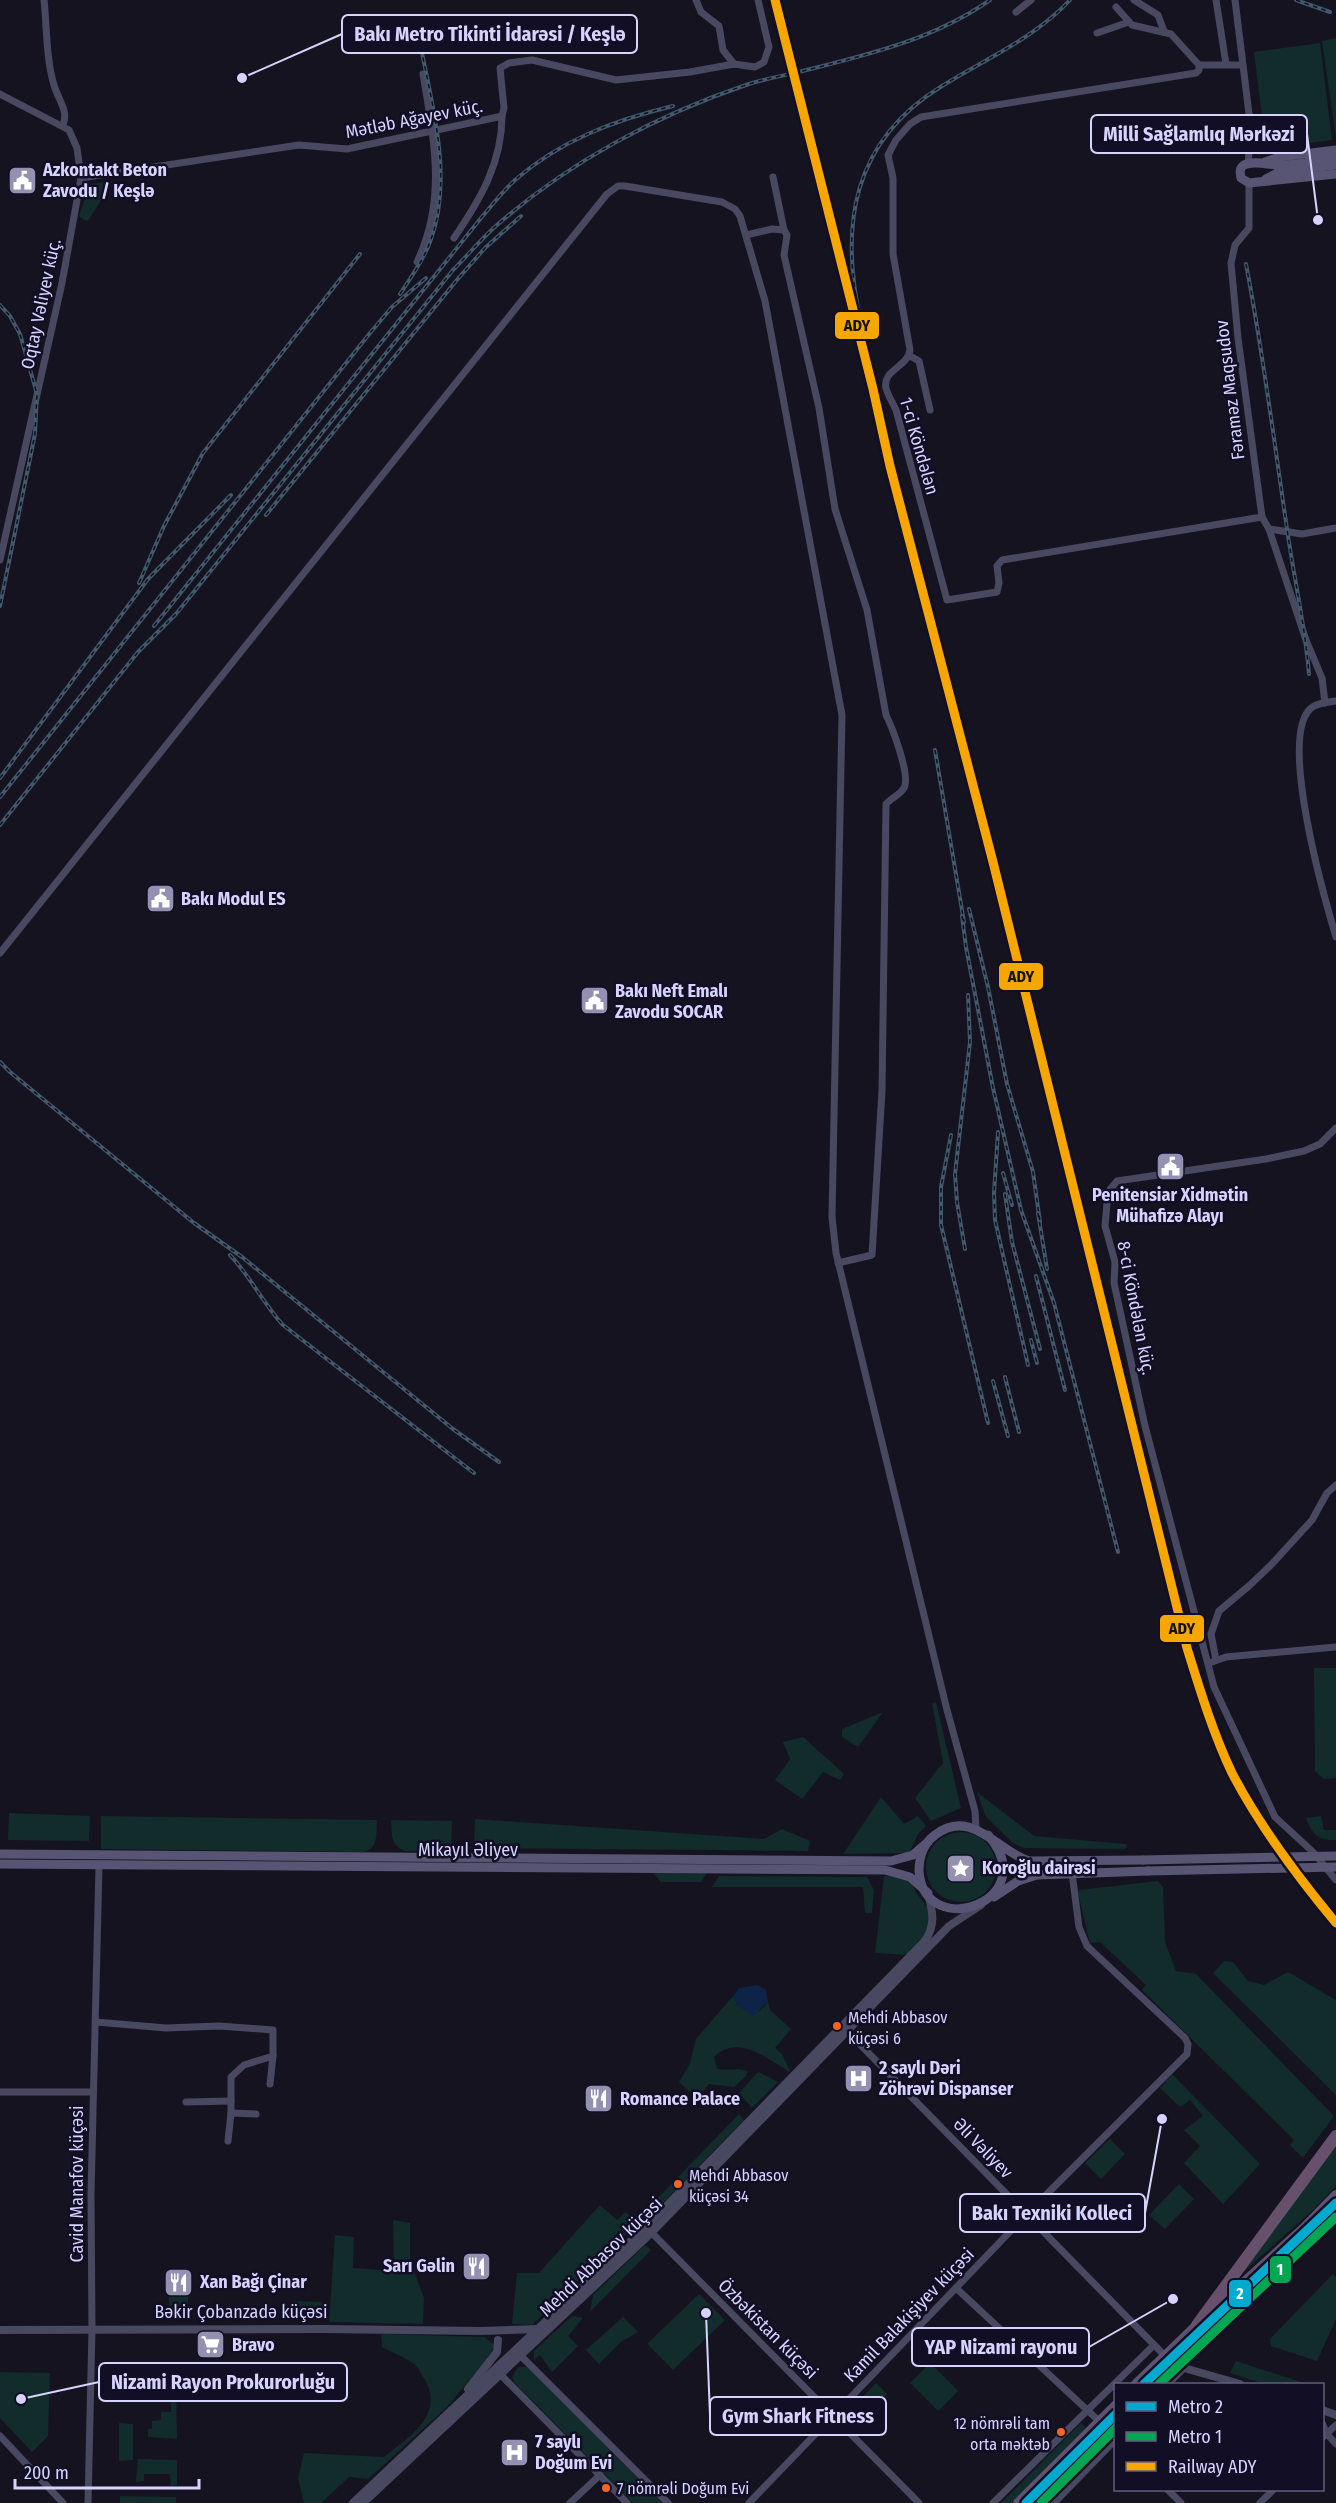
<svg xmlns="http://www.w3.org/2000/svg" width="1336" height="2503" viewBox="0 0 1336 2503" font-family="'Fira Sans Condensed',sans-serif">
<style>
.green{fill:#122b2b}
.water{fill:#0e2447}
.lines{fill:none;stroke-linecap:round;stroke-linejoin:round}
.minor{stroke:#494861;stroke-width:7}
.tertiary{stroke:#494861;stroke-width:8}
.secondary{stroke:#575573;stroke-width:9}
.primary{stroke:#5d5272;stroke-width:10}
.motorway{stroke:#67506b;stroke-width:12}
.rail-casing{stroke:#41596a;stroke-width:4}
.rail{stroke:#120e25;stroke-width:1.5;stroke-dasharray:4.5;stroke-linecap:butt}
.secondary-bridge{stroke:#575573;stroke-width:9}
.rail-1-casing{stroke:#120e25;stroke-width:14}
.rail-1{stroke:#f7a600;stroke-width:9}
.metro-1-casing{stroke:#120e25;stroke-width:14}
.metro-2-casing{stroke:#120e25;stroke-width:14}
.metro-1{stroke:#00a9ce;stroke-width:9}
.metro-2{stroke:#00a651;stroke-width:9}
.bus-dot{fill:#f26522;stroke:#120e25;stroke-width:2}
.labels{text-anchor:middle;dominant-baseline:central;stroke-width:5;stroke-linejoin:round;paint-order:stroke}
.bus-label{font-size:16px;fill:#d7d3ff;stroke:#120e25;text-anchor:start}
.street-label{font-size:18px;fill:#d7d3ff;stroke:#120e25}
.poi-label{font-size:18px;font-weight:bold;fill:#d7d3ff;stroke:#120e25;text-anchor:start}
.leader{fill:none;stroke:#d7d3ff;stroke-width:2}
.callout-dot{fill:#d7d3ff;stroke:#120e25;stroke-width:2}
.callout{fill:#120e25;stroke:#d7d3ff;stroke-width:2}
.callout-label{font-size:20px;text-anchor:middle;font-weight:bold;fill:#d7d3ff}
.line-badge{stroke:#120e25;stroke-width:2}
.badge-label{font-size:16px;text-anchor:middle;font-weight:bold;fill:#fff}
.pale-badge-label{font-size:16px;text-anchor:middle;font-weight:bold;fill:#111}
</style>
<rect width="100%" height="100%" fill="#161320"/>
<g class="green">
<polygon points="1336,38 1336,138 1322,41"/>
<polygon points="1320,43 1332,140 1266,149 1254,52"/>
<polygon points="113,181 88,221 84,220 79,216 90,184"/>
<polygon points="1314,1668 1336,1668 1336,1778 1324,1779 1315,1771"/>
<polygon points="936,1702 961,1808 931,1821 915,1798 943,1763 932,1703"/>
<polygon points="883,1712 858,1747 842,1737 842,1729"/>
<polygon points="803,1737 844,1774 840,1780 823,1772 802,1799 775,1780 790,1759 783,1742"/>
<polygon points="977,1792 1034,1836 1126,1844 1126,1849 1023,1848 1013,1843 986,1817"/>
<polygon points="881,1797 904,1824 918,1816 926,1826 918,1834 909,1853 843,1854"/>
<polygon points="9,1813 90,1816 89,1841 8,1840"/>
<path d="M101 1816 377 1820C376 1833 379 1850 362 1852L101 1849Z"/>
<path d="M1321 1816 1324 1830H1336V1840C1318 1841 1312 1834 1306 1818Z"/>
<polygon points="475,1819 764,1839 782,1829 810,1841 808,1851 474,1848"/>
<path d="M391 1820 452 1821 451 1852 405 1851C390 1845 392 1834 391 1820Z"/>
<circle cx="961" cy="1867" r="35"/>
<polygon points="653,1873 707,1873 701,1882 661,1882"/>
<polygon points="892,1875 912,1880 915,1891 930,1911 928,1933 909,1955 875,1953 884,1876"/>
<polygon points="719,1876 867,1877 874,1890 872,1913 865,1913 863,1887 712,1887"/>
<polygon points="1158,1881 1163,1887 1165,1942 1176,1971 1196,1974 1334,2116 1303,2158 1290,2145 1294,2140 1142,1990 1146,1985 1100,1942 1090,1943 1078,1893 1079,1890"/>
<polygon points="1224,1961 1233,1962 1248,1981 1264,1985 1288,1972 1336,2000 1336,2095 1213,1973"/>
<path d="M733 1996 738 2006 760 2011 768 2002 770 2010 791 2029 775 2048 782 2054 791 2073C767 2059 739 2033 714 2057L717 2069C729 2071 737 2067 748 2071L746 2076 734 2087 709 2084 697 2099 679 2082 690 2063 696 2039Z"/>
<polygon points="758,2072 778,2082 752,2108 739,2093"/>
<polygon points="1172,2074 1260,2164 1223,2204 1184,2163 1200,2146 1184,2130 1203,2116 1190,2100 1180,2107 1160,2088"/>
<polygon points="739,2114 744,2120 659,2207 655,2201"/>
<polygon points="1110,2139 1125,2154 1101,2179 1085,2163"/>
<polygon points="1336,2143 1336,2186 1312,2211 1240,2275"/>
<polygon points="1179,2184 1194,2199 1165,2229 1149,2215"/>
<polygon points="600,2205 617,2220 626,2212 637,2224 532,2325 512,2324 517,2273 539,2273"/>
<polygon points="393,2220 410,2223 410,2260 424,2298 423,2324 329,2322 335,2235 354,2237 353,2268 394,2271"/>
<polygon points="645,2245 651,2250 590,2312 593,2295"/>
<polygon points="1333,2274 1336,2277 1336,2319 1317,2361 1271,2346 1270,2339"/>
<rect x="169" y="2291" width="19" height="24"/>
<polygon points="699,2294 725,2320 673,2370 647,2344"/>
<polygon points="292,2301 323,2302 322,2320 292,2319"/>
<polygon points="572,2316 583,2318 568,2336 578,2346 552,2372 540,2355 534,2360 534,2351"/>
<polygon points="623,2317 638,2332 621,2342 599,2364 586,2350"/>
<path d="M381 2334 484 2337 495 2345 486 2360 447 2407 368 2479 349 2477 321 2503H304L298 2478 304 2453 384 2457C409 2437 445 2415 425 2380 422 2376 419 2368 415 2365 406 2357 392 2353 382 2347Z"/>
<polygon points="1236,2361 1307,2384 1264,2384 1230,2373"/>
<polygon points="930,2363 958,2391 938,2411 910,2383"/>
<polygon points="518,2367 526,2367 530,2370 662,2503 633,2503 514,2382 512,2377"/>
<polygon points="0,2372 50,2373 48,2436 32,2452 0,2418"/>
<polygon points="138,2381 174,2382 176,2386 177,2439 148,2437 148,2429 152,2429 152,2421 161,2420 161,2412 171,2412 171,2397 137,2397 132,2393 133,2387"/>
<polygon points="876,2383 887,2394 858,2423 848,2412"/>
<polygon points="119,2423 133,2424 133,2460 119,2461"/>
<polygon points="1081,2423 1086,2428 1011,2503 1001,2503"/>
<polygon points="1100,2440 1105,2445 1048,2503 1040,2503"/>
<polygon points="138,2459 177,2460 177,2485 171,2486 170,2474 144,2474 144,2481 136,2482"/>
<polygon points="120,2496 176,2497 176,2503 120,2503"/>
</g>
<polygon class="water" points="758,1985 766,1990 768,2002 753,2016 738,2006 733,1996 739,1988"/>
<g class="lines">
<g class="minor">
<path d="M44 0C47 28 46 59 54 85 58 100 69 110 63 125"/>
<polyline points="696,0 701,12 719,26 723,50 734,64"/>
<polyline points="1134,0 1158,15 1164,31"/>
<polyline points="1216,0 1226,64"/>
<polyline points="1235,0 1251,130 1248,164"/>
<polyline points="1116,7 1132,25 1171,34 1199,65"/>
<polyline points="1016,12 1031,0"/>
<polyline points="1097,33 1129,22"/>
<path d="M1199 65V70L1196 73 921 117 910 124 896 140 888 155 893 178V254L910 350C908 367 882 370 886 388 888 396 893 403 896 410L947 600 997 592 999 583 997 566 1002 560 1262 517"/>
<polyline points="1199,65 1243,65"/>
<polyline points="0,94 69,130 77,148 81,178 62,283 0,560"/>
<polyline points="773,177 784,230"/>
<polyline points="81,178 299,145 347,149 498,117 502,116 504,108 500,68 509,63 532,60 616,80 690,72 734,64 755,67 764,62 769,47 758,0"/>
<polyline points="1249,183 1249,228 1235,245 1231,263 1238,338 1262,517 1269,529 1302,534 1336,528"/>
<path d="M746 235 772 229 784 230 787 235 784 255 819 408 835 509 867 610 886 715C892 727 911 776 904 788 900 795 891 798 886 804L882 1091 872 1255 838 1263"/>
<path d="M454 238C480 200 502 163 502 116"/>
<path d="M417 262C447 199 434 140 423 74"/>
<polyline points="910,356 919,361 930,410"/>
<polyline points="1269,529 1306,640 1322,678 1325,703"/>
<path d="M1336 701C1328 702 1316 703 1310 709 1279 740 1324 897 1336 937"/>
<polyline points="0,953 607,194 618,186 625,186 722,202 735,209 740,216 765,301 842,715 832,1217 836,1253 947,1710 975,1811 976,1828"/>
<polyline points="1336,1128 1320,1144 1304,1151 1266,1159 1117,1181 1108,1192 1105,1226 1115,1262 1114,1283 1145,1426 1214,1687 1275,1817 1313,1852 1336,1880"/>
<polyline points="1216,1660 1211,1634 1219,1611 1250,1585 1272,1564 1312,1520 1327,1493 1336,1485"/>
<polyline points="1212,1662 1226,1657 1336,1647"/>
<polyline points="96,2022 166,2028 219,2026 273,2030 273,2056 244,2065 231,2077 231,2113 228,2141"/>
<polyline points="847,2031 1165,2356 1172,2364 1184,2368 1168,2384"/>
<polyline points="270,2084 273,2056"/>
<polyline points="0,2092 93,2092"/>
<polyline points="186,2102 231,2101"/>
<polyline points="231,2113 256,2114"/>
<polyline points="649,2230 919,2503"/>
<polyline points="956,2288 1099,2421"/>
<polyline points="517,2352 668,2503"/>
<polyline points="501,2375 627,2503"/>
<polyline points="1322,2423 1327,2434 1336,2444"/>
<polyline points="0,2436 63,2503"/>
<polyline points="1322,2438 1336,2425"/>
<polyline points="1168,2490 1181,2503"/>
<polyline points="88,2503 92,2330 91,2194 99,1866"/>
<polyline points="570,2503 600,2475"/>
<polyline points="749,2503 1026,2215 1187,2054 1188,2044 1185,2038 1087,1946 1079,1927 1072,1873"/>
<polyline points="993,2503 1154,2345"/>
<polyline points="1054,2503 1116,2439"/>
<polyline points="1260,2503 1273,2490"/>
</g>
<g class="tertiary">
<polyline points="0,2330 325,2329 481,2331 539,2329"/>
<polyline points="1192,2347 1184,2368 1240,2384"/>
<polyline points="468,2389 497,2352 498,2340"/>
<polyline points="1322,2410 1336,2415"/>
<path d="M353 2503 646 2227 924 1942C936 1926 933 1912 928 1894"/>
<polyline points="363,2503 651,2233 949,1926 981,1905"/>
</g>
<g class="secondary">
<path d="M1336 158C1317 160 1297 166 1278 165 1268 165 1254 160 1244 165 1239 168 1240 173 1241 178L1249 183 1336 174"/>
<polyline points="1265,162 1279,157 1336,150"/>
<polyline points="1266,179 1279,172 1336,165"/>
<path d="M988 1835C1045 1901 924 1943 919 1871 919 1857 924 1843 935 1835 971 1807 997 1851 1029 1861L1143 1860"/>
<polyline points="0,1854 891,1861 913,1855 928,1842"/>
<polyline points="0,1864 885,1870 910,1877 928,1893"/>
<polyline points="994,1897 1018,1881 1037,1875 1148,1871"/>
</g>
<g class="primary">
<polyline points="1136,2384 1197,2325 1304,2228 1336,2195"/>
<polyline points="1151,2384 1336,2210"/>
<polyline points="1018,2503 1116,2405"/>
<polyline points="1034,2503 1116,2420"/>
</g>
<polyline class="motorway" points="1197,2325 1336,2136"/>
<defs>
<g id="rail">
<polyline points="1296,0 1330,12"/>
<path d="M1246 264C1263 352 1274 441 1287 529 1294 578 1305 625 1309 674"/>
<path d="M400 294C411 277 423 261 430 242 455 177 430 98 418 33"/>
<polyline points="0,305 10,316 20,334 37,394 35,434 0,606"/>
<path d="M861 322C839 226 852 141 942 86 985 59 1035 38 1070 0"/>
<polyline points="877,389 881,432"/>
<polyline points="266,515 456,281 485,248 521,216"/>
<polyline points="139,583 164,526 203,453 360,254"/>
<path d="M154 626 481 218C492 205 503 191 515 180 561 140 615 120 673 106"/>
<polyline points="935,750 964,922"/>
<polyline points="0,778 148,579 231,495"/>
<polyline points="0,797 370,333 392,307 426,278"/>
<path d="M0 825 138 652 176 614 453 270C468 255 482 238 497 225 569 162 657 115 746 85 763 79 782 76 799 72 866 55 933 40 990 0"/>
<polyline points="969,909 988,987 1007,1084 1033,1172 1040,1222"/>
<polyline points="962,916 966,947 993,1088 1021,1210 1054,1303 1118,1552"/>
<polyline points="0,1062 10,1072 194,1223 242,1257 453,1429 499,1462"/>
<polyline points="998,1132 994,1193 995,1220 1028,1365"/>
<polyline points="951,1135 941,1187 941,1225 988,1423"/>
<polyline points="1003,1173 1012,1205"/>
<polyline points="1005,1194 1012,1242 1040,1349"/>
<polyline points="1038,1213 1047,1269"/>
<polyline points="965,1249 957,1202 955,1174 970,1042 968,995"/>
<path d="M230 1255C250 1276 263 1303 283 1325L474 1473"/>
<polyline points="1036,1276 1065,1390"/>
<polyline points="1031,1340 1037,1363"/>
<polyline points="1005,1377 1019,1432"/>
<polyline points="993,1381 1008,1436"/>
</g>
</defs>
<use href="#rail" class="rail-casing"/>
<use href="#rail" class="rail"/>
<g class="secondary-bridge">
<polyline points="1143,1860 1336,1856"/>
<polyline points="1148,1871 1336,1867"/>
</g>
<defs>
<path id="rail-1" d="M775 0 873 389 890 466 993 862 1187 1648C1200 1690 1213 1733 1232 1773 1260 1827 1297 1876 1336 1923"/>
</defs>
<use href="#rail-1" class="rail-1-casing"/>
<use href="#rail-1" class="rail-1"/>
<defs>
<g id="metro-1">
<polyline points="1144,2384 1336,2203"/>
<polyline points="1026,2503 1116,2414"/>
</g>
<g id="metro-2">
<polyline points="1159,2384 1336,2217"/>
<polyline points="1041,2503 1116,2428"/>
</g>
</defs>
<use href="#metro-1" class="metro-1-casing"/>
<use href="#metro-2" class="metro-2-casing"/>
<use href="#metro-1" class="metro-1"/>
<use href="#metro-2" class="metro-2"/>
</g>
<defs>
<symbol id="civic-square" viewBox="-11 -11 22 22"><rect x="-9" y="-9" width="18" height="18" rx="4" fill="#9390b1" stroke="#120e25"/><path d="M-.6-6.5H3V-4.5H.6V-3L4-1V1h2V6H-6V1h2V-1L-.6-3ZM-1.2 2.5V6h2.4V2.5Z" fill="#fff"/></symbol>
<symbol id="sight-square" viewBox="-11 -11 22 22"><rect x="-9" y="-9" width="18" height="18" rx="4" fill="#9390b1" stroke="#120e25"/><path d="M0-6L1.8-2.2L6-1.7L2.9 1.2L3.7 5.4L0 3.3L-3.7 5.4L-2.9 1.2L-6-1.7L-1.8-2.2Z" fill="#fff"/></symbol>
<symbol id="hospital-square" viewBox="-11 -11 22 22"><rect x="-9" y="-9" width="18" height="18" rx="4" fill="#9390b1" stroke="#120e25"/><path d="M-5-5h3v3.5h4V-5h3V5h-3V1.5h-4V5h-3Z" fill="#fff"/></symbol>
<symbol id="restaurant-square" viewBox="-11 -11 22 22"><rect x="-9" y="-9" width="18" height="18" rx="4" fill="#9390b1" stroke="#120e25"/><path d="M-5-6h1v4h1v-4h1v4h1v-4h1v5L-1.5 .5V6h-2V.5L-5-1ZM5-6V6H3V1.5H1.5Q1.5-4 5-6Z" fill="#fff"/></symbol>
<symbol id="supermarket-square" viewBox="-11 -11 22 22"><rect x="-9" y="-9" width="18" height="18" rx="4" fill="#9390b1" stroke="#120e25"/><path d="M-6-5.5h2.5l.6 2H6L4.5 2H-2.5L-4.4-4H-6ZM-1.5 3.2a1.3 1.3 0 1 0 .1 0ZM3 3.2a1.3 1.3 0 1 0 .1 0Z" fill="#fff"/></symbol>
</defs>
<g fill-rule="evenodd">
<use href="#civic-square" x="6" y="164" width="33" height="33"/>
<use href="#civic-square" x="144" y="882" width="33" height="33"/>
<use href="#civic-square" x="578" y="984" width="33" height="33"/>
<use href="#civic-square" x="1154" y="1150" width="33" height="33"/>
<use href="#sight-square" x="944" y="1852" width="33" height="33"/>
<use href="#hospital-square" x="842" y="2062" width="33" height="33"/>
<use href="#restaurant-square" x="582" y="2082" width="33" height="33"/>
<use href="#restaurant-square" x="460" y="2250" width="33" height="33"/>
<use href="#restaurant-square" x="162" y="2266" width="33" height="33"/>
<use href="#supermarket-square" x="194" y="2328" width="33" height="33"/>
<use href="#hospital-square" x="498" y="2436" width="33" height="33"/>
</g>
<g class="bus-dot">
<circle cx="837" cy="2026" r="5"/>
<circle cx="678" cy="2184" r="5"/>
<circle cx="1061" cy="2432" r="5"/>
<circle cx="606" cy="2488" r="5"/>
</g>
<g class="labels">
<g class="bus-label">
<text x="848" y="2017">Mehdi Abbasov<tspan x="848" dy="21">küçəsi 6</tspan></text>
<text x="689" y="2175">Mehdi Abbasov<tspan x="689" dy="21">küçəsi 34</tspan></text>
<text x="1050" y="2423" text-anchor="end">12 nömrəli tam<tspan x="1050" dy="21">orta məktəb</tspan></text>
<text x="617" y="2488">7 nömrəli Doğum Evi</text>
</g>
<g class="street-label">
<text transform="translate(414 119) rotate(-11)">Mətləb Ağayev küç.</text>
<text transform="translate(41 304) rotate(-78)">Oqtay Vəliyev küç.</text>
<text transform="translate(1230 390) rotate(-97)">Fəraməz Maqsudov</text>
<text transform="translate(919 446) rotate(74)">1-ci Köndələn</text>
<text transform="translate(1136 1308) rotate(79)">8-ci Köndələn küç.</text>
<text x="468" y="1850">Mikayıl Əliyev</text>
<text transform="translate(983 2148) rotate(46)">Əli Vəliyev</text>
<text transform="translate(77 2184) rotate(-90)">Cavid Manafov küçəsi</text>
<text transform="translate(601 2257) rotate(-44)">Mehdi Abbasov küçəsi</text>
<text x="241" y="2312">Bəkir Çobanzadə küçəsi</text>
<text transform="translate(909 2315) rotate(-46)">Kamil Balakişiyev küçəsi</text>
<text transform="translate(768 2329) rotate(45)">Özbəkistan küçəsi</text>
</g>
<g class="poi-label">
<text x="43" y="170">Azkontakt Beton<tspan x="43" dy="21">Zavodu / Keşlə</tspan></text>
<text x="181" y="899">Bakı Modul ES</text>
<text x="615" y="991">Bakı Neft Emalı<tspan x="615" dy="21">Zavodu SOCAR</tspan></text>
<text x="1170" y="1195" text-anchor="middle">Penitensiar Xidmətin<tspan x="1170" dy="21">Mühafizə Alayı</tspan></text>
<text x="982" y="1868">Koroğlu dairəsi</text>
<text x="879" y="2068">2 saylı Dəri<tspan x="879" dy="21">Zöhrəvi Dispanser</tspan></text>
<text x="620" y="2099">Romance Palace</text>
<text x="455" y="2266" text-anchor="end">Sarı Gəlin</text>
<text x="200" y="2282">Xan Bağı Çinar</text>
<text x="232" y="2345">Bravo</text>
<text x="535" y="2442">7 saylı<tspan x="535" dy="21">Doğum Evi</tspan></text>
</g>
</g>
<path class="leader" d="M242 78L342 34M1318 220L1307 134M1162 2119L1145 2213M1173 2299L1089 2347M21 2399L99 2382M706 2313L710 2416"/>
<g class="callout-dot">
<circle cx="242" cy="78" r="6"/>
<circle cx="1318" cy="220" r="6"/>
<circle cx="1162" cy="2119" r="6"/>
<circle cx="1173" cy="2299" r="6"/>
<circle cx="21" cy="2399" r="6"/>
<circle cx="706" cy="2313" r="6"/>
</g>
<g class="callout">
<rect x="342" y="15" width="295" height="38" rx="6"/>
<rect x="1091" y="115" width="216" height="38" rx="6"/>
<rect x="960" y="2194" width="185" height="38" rx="6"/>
<rect x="912" y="2328" width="177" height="38" rx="6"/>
<rect x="99" y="2363" width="248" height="38" rx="6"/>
<rect x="710" y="2397" width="176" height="38" rx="6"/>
</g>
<g class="callout-label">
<text x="490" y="41">Bakı Metro Tikinti İdarəsi / Keşlə</text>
<text x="1199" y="141">Milli Sağlamlıq Mərkəzi</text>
<text x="1052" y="2220">Bakı Texniki Kolleci</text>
<text x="1001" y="2354">YAP Nizami rayonu</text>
<text x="223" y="2389">Nizami Rayon Prokurorluğu</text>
<text x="798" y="2423">Gym Shark Fitness</text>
</g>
<g class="line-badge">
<rect x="834" y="311" width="46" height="29" rx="6" fill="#f7a600"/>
<rect x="998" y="962" width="46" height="29" rx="6" fill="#f7a600"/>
<rect x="1159" y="1614" width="46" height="29" rx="6" fill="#f7a600"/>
<rect x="1269" y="2255" width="23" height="29" rx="6" fill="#00a651"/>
<rect x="1228" y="2279" width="24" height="29" rx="6" fill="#00a9ce"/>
</g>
<g class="badge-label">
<text x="1280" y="2275">1</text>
<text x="1240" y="2299">2</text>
</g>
<g class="pale-badge-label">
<text x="857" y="331">ADY</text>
<text x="1021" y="982">ADY</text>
<text x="1182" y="1634">ADY</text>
</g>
<rect x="1114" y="2383" width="210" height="108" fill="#120e25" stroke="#615d7c" stroke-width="1.5"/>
<rect x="1126" y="2402" width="30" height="9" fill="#00a9ce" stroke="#615d7c" stroke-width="1.5"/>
<text x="1168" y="2413" font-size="18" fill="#d7d3ff">Metro 2</text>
<rect x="1126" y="2432" width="30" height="9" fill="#00a651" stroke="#615d7c" stroke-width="1.5"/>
<text x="1168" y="2443" font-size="18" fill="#d7d3ff">Metro 1</text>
<rect x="1126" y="2462" width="30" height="9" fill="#f7a600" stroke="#615d7c" stroke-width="1.5"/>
<text x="1168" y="2473" font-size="18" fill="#d7d3ff">Railway ADY</text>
<path d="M15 2479v9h184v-9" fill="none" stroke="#d7d3ff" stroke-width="3"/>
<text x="24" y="2479" font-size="18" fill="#d7d3ff" stroke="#120e25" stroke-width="4.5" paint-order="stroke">200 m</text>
</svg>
